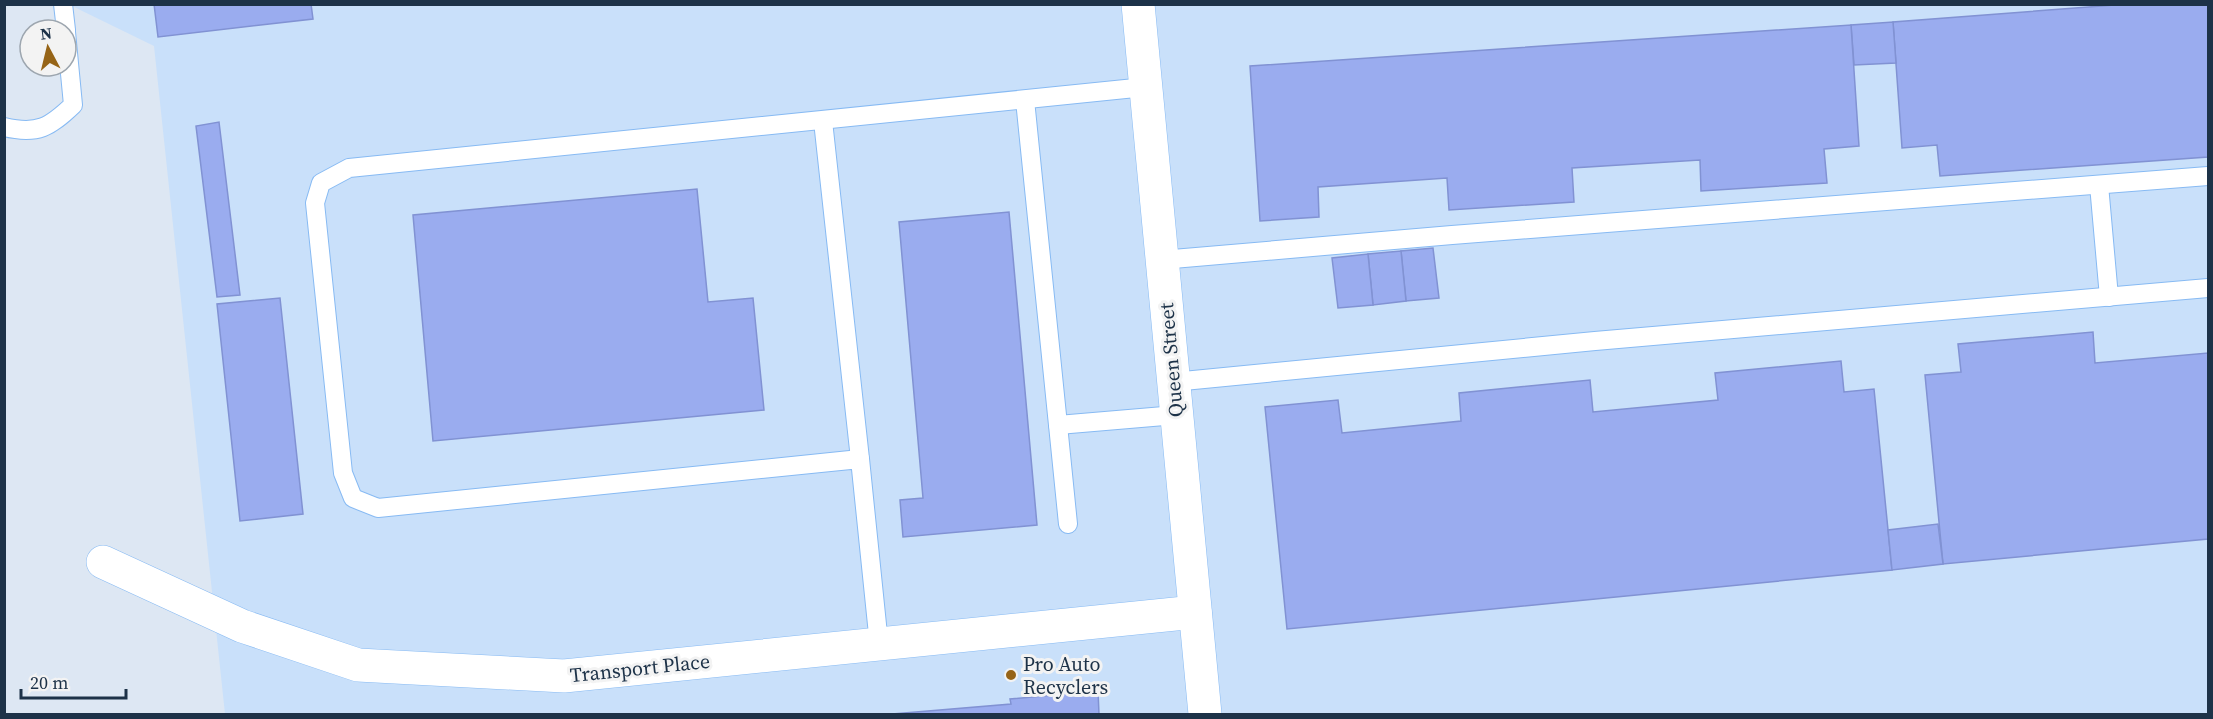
<svg xmlns="http://www.w3.org/2000/svg" width="2213" height="719" viewBox="0 0 2213 719" font-family="'Source Serif 4',serif">
<style>
.built{fill:#c9e0fa}
.building{fill:#9aacef;stroke:#8192d3;stroke-width:1.5}
.lines{fill:none;stroke-linecap:round;stroke-linejoin:round}
.lane-casing{stroke:#87baf3;stroke-width:20}
.street-casing{stroke:#87baf3;stroke-width:34}
.secondary-casing{stroke:#87baf3;stroke-width:34}
.lane{stroke:#fff;stroke-width:18}
.street{stroke:#fff;stroke-width:33}
.secondary{stroke:#fff;stroke-width:33}
.poi-dot{fill:#966417;stroke:#f3f3f3;stroke-width:2}
.labels{text-anchor:middle;dominant-baseline:central;stroke-width:6;stroke-linejoin:round;paint-order:stroke}
.street-label{font-size:20px;fill:#1d3248;stroke:#f3f3f3}
.poi-label{font-size:20px;fill:#1d3248;stroke:#f3f3f3;text-anchor:start}
</style>
<rect width="100%" height="100%" fill="#dde7f3"/>
<polygon class="built" points="70,5 2208,5 2208,714 225,714 154,46"/>
<g class="building">
<polygon points="154,4 311,4 313,19 158,37"/>
<polygon points="2128,4 2208,4 2208,157 1940,176 1937,145 1902,148 1893,22"/>
<polygon points="1893,22 1896,63 1854,65 1851,25"/>
<polygon points="1851,25 1859,146 1824,149 1827,183 1701,191 1700,160 1572,168 1574,202 1449,210 1447,178 1318,187 1319,217 1260,221 1250,66"/>
<polygon points="219,122 240,295 217,297 196,126"/>
<polygon points="697,189 708,302 753,298 764,410 433,441 413,215"/>
<polygon points="1009,212 1037,525 903,537 900,500 923,498 899,222"/>
<polygon points="1433,248 1439,298 1406,301 1401,251"/>
<polygon points="1401,251 1406,301 1373,305 1368,254"/>
<polygon points="1368,254 1373,305 1338,308 1332,258"/>
<polygon points="280,298 303,514 240,521 217,304"/>
<polygon points="2093,332 2095,363 2208,353 2208,539 1943,564 1925,375 1961,372 1958,344"/>
<polygon points="1841,361 1844,392 1874,389 1892,570 1287,629 1265,407 1338,400 1342,433 1461,421 1459,393 1590,380 1593,412 1718,400 1715,373"/>
<polygon points="1938,524 1943,564 1892,570 1888,530"/>
<polygon points="1098,691 1099,714 892,714 1011,704 1010,699"/>
</g>
<g class="lines">
<defs>
<g id="lane">
<polyline points="63,4 66,30"/>
<polyline points="1025,100 1058,425 1176,415"/>
<polyline points="823,121 860,459"/>
<path d="M4 127C38 135 50 127 73 105L66 32"/>
<polyline points="2099,185 2109,297"/>
<polyline points="1161,260 1452,235 2208,176"/>
<polyline points="1173,382 1595,341 2208,288"/>
<polyline points="1058,425 1068,524"/>
<polyline points="879,644 860,459 378,508 353,498 343,473 315,203 321,183 349,168 1145,87"/>
</g>
<polyline id="street" points="103,562 242,626 358,665 564,676 1195,612"/>
<polyline id="secondary" points="1138,4 1205,714"/>
</defs>
<use href="#lane" class="lane-casing"/>
<use href="#street" class="street-casing"/>
<use href="#secondary" class="secondary-casing"/>
<use href="#lane" class="lane"/>
<use href="#street" class="street"/>
<use href="#secondary" class="secondary"/>
</g>
<circle class="poi-dot" cx="1011" cy="675" r="6"/>
<g class="labels">
<g class="street-label">
<text transform="translate(1171 360) rotate(-95)">Queen Street</text>
<text transform="translate(640 668) rotate(-6)">Transport Place</text>
</g>
<g class="poi-label">
<text x="1023" y="664">Pro Auto<tspan x="1023" dy="23">Recyclers</tspan></text>
</g>
</g>
<rect width="2213" height="719" fill="none" stroke="#1d3248" stroke-width="12"/>
<g transform="translate(48 48) rotate(353)"><circle r="28" fill="#f3f3f3" stroke="#9da6af" stroke-width="1.5"/>
<path d="M0-4.5L10 22L0 15L-10 22Z" fill="#966417"/>
<text y="-9" font-size="16" font-weight="bold" text-anchor="middle" fill="#1d3248">N</text>
</g>
<path d="M21 689v9h105v-9" fill="none" stroke="#1d3248" stroke-width="3"/>
<text x="30" y="689" font-size="18" fill="#1d3248" stroke="#f3f3f3" stroke-width="4.5" paint-order="stroke">20 m</text>
</svg>
